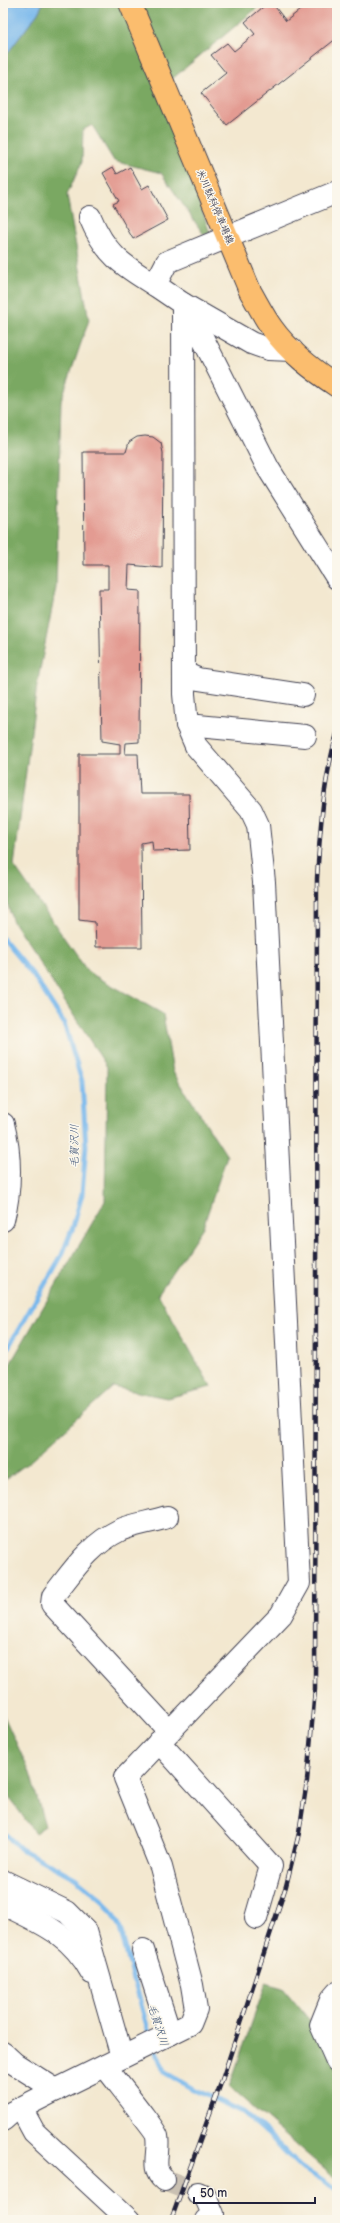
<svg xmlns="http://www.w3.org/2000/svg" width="340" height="2223" viewBox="0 0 340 2223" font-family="'Balsamiq Sans','Klee One',sans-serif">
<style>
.forest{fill:#7aa862;stroke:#4e654e}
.water{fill:#78b8ec;stroke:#4d6d94}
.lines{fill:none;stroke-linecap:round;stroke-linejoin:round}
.stream{stroke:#78b8ec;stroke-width:5}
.building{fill:#e39b92}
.minor-tunnel{stroke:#c9c0b2;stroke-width:22;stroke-dasharray:22 11;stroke-linecap:butt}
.minor-casing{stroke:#414051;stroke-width:24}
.major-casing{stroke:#414051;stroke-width:24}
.minor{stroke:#fff;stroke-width:22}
.major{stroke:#fbbd6e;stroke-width:22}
.rail-casing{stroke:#22223b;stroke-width:4.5}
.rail{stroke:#fbf7ec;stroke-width:3;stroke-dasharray:9;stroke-linecap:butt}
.labels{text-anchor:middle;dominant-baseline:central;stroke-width:3;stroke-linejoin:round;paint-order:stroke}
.street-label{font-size:10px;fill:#22223b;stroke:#fbf7ec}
.water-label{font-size:11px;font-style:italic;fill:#405679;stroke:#fbf7ec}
</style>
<rect width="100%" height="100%" fill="#fbf7ec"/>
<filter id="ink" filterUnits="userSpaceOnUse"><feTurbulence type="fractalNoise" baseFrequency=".025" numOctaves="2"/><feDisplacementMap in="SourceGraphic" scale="8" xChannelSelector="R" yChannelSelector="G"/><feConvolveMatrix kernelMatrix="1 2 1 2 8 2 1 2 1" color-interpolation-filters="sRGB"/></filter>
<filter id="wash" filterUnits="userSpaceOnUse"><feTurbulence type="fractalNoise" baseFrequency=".012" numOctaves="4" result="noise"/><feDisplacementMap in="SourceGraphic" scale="16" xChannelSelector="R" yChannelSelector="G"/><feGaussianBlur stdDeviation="0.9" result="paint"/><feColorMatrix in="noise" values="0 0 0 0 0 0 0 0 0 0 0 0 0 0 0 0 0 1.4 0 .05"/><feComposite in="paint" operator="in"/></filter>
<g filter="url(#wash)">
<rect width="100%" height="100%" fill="#f3e8d0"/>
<g class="forest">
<polygon points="43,3 263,3 172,79 157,81 210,233 204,235 161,173 114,161 92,125 83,130 82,162 67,195 89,320 61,401 56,588 37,685 14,866 88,972 163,1014 173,1072 227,1156 203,1227 158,1294 211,1387 167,1398 113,1387 28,1463 3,1481 3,1376 105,1201 107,1067 12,920 3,887 3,59 38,13"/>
<polygon points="3,1714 30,1773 45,1826 35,1833 3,1789"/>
<polygon points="266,1983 283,1988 337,2053 337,2180 229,2087"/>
</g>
<polygon class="water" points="3,3 43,3 38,13 3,59"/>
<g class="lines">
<g class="stream">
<polyline points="3,939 33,975 64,1023 82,1081 86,1146 82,1194 73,1227 62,1255 3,1356"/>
<polyline points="3,1832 21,1849 75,1878 103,1901 119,1925 150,2037"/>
<polyline points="154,2047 164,2072 193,2089 243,2112 267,2133 300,2167 337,2190"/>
</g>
</g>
<g id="blocks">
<g class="building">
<polygon points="268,3 272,3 286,21 309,3 337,3 337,38 227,125 201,93 226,73 211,55 227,43 234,51 255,34 245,22"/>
<polygon points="113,167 117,174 130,167 142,189 149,185 168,220 133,239 113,204 119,201 103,173"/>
<polygon points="145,436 153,437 161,443 163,453 162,568 129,565 128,590 140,591 139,742 126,743 125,754 138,754 140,794 189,794 190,850 153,851 152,841 141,843 142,947 96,947 95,922 79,920 79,754 120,754 120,744 102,741 99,589 108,589 108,565 84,565 83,452 126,452 129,442 137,437"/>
</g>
</g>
</g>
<g filter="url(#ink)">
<use href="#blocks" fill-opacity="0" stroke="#414051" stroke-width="1"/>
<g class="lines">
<polyline class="minor-tunnel" points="164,2180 198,2193"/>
<defs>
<g id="minor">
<path d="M90 217C105 254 122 265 155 285"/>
<polyline points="183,304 251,343 268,349 292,350"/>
<polyline points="183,318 203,339 268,468 337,578"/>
<polyline points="184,673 198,679 303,695"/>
<polyline points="187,725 305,736"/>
<path d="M3 1124C11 1154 11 1190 3 1220"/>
<path d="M167 1517C152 1522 134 1524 120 1530 89 1545 73 1571 53 1596L52 1604 169 1731"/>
<polyline points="159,1742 271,1866 256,1918"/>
<polyline points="3,1881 67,1912 86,1931 122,2057"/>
<path d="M3 1904C40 1922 71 1934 92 1973"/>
<polyline points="143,1950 170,2034"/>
<polyline points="337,1993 331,2000 321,2025 337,2061"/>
<polyline points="3,2053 15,2064 56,2090"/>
<path d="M105 2066C112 2076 156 2130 157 2136 160 2152 150 2169 164 2180"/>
<polyline points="21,2108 34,2132 129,2220"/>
<polyline points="3,2120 11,2113 56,2090 190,2024 196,2009 192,1985 161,1867 125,1778 281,1615 299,1583 264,882 258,825 251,810 196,746 187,725 184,694 183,304 155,285 167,262 337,192"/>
<polyline points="198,2193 205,2196 213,2214 206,2220"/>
</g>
<path id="major" d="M130 3 250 291C257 303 264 317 272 328 289 352 313 370 337 386"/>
</defs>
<use href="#minor" class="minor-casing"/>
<use href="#major" class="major-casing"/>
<use href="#minor" class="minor"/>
<use href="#major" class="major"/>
<defs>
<path id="rail" d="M171 2220 221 2083 286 1886 299 1833 307 1781 315 1689 317 879C320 831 323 781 337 734"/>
</defs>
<use href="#rail" class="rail-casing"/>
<use href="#rail" class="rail"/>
</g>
</g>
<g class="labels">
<g class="street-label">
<text transform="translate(215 207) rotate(67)">米川駄科停車場線</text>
</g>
<g class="water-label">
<text transform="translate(74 1146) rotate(-90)">毛賀沢川</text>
<text transform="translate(158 2025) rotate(72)">毛賀沢川</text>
</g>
</g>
<rect width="340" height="2223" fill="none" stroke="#fbf7ec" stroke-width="16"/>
<path d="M194 2197v6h121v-6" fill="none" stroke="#22223b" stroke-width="2"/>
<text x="200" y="2197" font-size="12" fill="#22223b" stroke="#fbf7ec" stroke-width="3" paint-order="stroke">50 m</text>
</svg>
